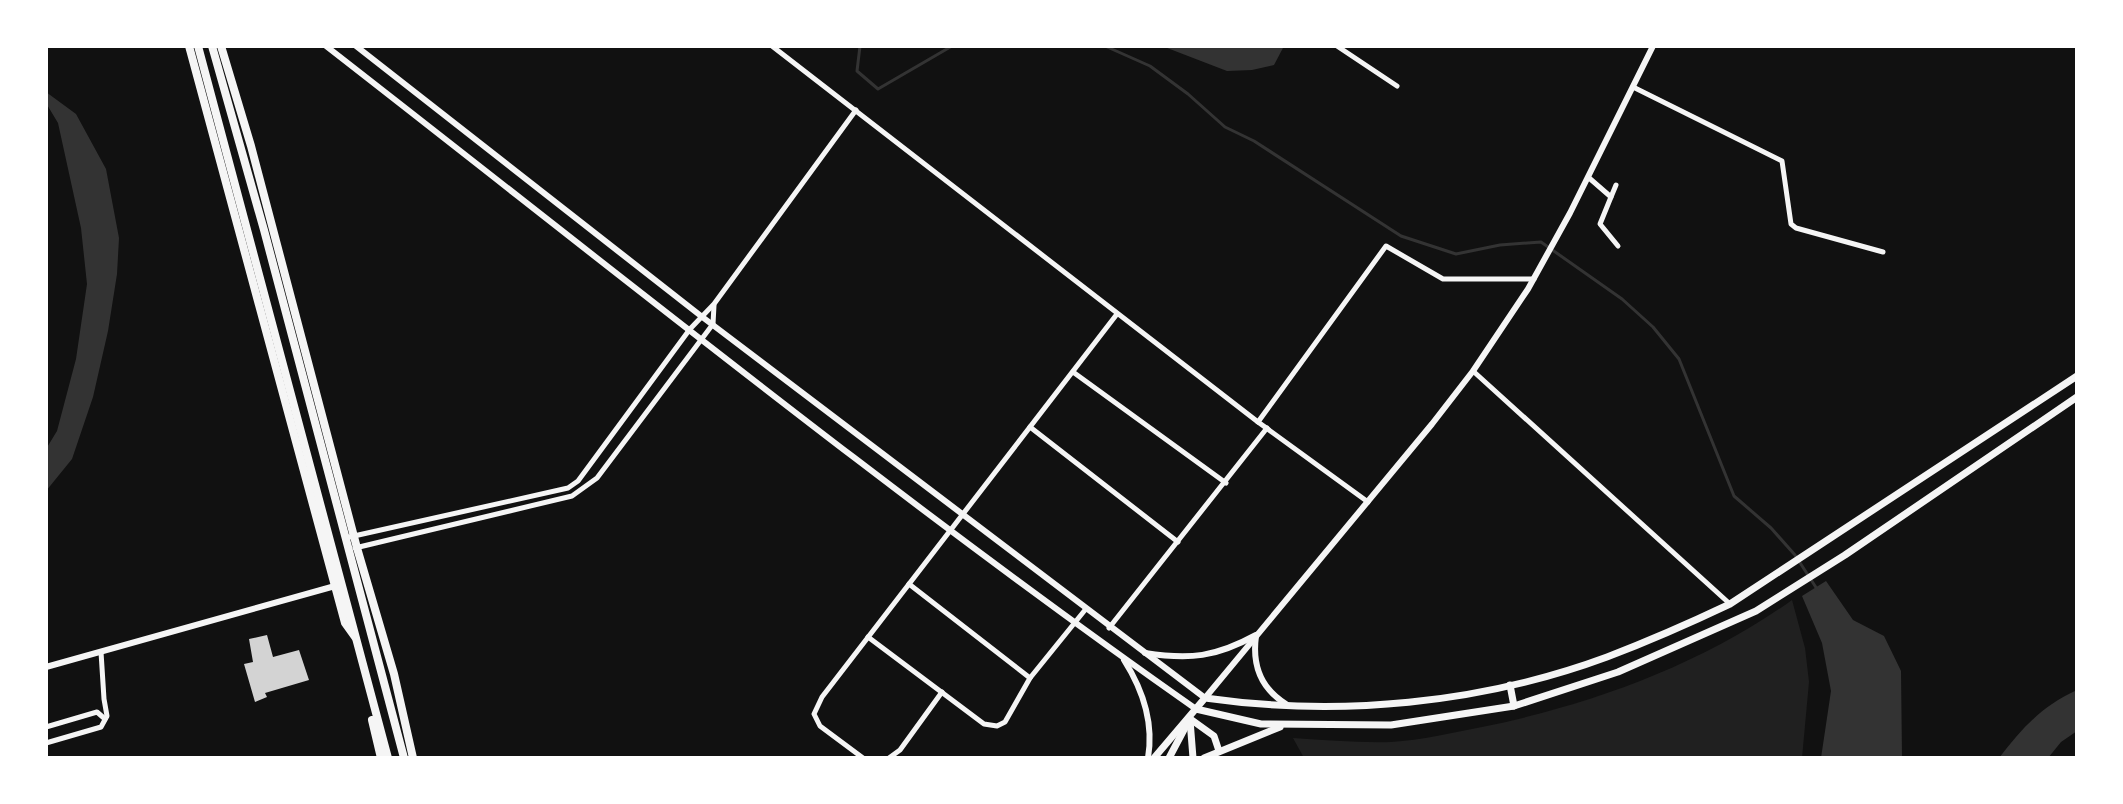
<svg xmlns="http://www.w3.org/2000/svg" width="2123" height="804" viewBox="0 0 2123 804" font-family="'Nunito Sans',sans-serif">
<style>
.green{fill:#202020}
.water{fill:#333}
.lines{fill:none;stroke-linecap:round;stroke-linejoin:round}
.stream{stroke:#333;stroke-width:3}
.building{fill:#d3d3d3}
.minor{stroke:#f5f5f5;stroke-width:5}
.tertiary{stroke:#f5f5f5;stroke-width:6}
.secondary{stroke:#f5f5f5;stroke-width:6}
.primary{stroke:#f5f5f5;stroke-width:7}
.trunk{stroke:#f5f5f5;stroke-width:8}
</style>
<rect width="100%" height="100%" fill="#111"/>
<path class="green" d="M1792 600 1805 648 1809 682 1802 758H1304L1293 738C1326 740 1359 743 1391 742 1422 740 1452 733 1482 727 1591 705 1701 665 1792 600Z"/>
<g class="water">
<polygon points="1162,46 1284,46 1274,65 1252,70 1227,71"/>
<polygon points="46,92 76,114 106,169 119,238 117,274 108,331 93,397 72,459 46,491 46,449 57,431 76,359 87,284 81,228 58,123 46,103"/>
<polygon points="1826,581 1853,620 1884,636 1901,671 1902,758 1821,758 1831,691 1822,643 1802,596"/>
<path d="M2077 690V731L2061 742 2048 758H1999C2022 728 2042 706 2077 690Z"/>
</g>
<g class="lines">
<g class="stream">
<polyline points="860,46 857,71 878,89 952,46"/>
<polyline points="1105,46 1150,66 1188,94 1225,127 1254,141 1401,236 1456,254 1500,245 1541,242 1622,299 1653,327 1679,359 1734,496 1771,528 1795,555 1817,589"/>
</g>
</g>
<polygon class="building" points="267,635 273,657 299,650 309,680 265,693 267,697 255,702 244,664 253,662 249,639"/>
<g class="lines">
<g class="minor">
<polyline points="772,46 1258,422 1368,502"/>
<polyline points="1337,46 1397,86"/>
<polyline points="1633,87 1782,161 1791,224 1796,228 1883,252"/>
<polyline points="1588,177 1611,197 1600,224 1618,246"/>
<polyline points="1611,197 1616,185"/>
<polyline points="1473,371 1730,604"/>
<polyline points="1073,372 1226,483"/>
<polyline points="1258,422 1386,246 1443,279 1534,279"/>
<polyline points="1030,427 1178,542"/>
<polyline points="345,538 568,488 578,481 690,329 714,304 856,110"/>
<polyline points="355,548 572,496 597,478 713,324 714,305"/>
<polyline points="909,584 1030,678"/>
<polyline points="1109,628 1267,428"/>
<polyline points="868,637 984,724 997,726 1005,722 1030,678 1085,610"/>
<polyline points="46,727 97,712 105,719"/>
<polyline points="46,743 101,727 107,716 104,699 101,652"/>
<polyline points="863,758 820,726 814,714 822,697 1117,314"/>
<polyline points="889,758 900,750 942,692"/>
</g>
<g class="tertiary">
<path d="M326 46C614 270 898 500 1196 709"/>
<polyline points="356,46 701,316 1205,698"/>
<path d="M1145 653C1190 660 1216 657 1256 635"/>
<path d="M1124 660C1143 690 1154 723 1148 758"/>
<polyline points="46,667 335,586"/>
</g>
<g class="secondary">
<path d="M1256 636C1252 665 1260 688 1286 704"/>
<polyline points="1205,698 1432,424 1473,371 1528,289 1570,213 1653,46"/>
</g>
<g class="primary">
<polyline points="1510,685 1514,706"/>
<polyline points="1196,709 1261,724 1391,725 1514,706 1618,672 1756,611 1845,555 2077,397"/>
<polyline points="1189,718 1214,736 1219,751"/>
<polyline points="1190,720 1193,758"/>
<path d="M1154 758 1205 698C1339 717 1480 704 1607 657 1649 641 1690 623 1730 604L2077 376"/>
<polyline points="1169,758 1187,724"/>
<polyline points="1204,758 1280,727"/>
</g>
<g class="trunk">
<polyline points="189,46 345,623 355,637"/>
<polyline points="198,46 388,758"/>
<polyline points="212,46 264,230 404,758"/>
<polyline points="221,46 251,146 357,548 394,674 413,758"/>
<polyline points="372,720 381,758"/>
</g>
</g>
<rect width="2123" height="804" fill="none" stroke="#ffffff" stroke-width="96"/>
</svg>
